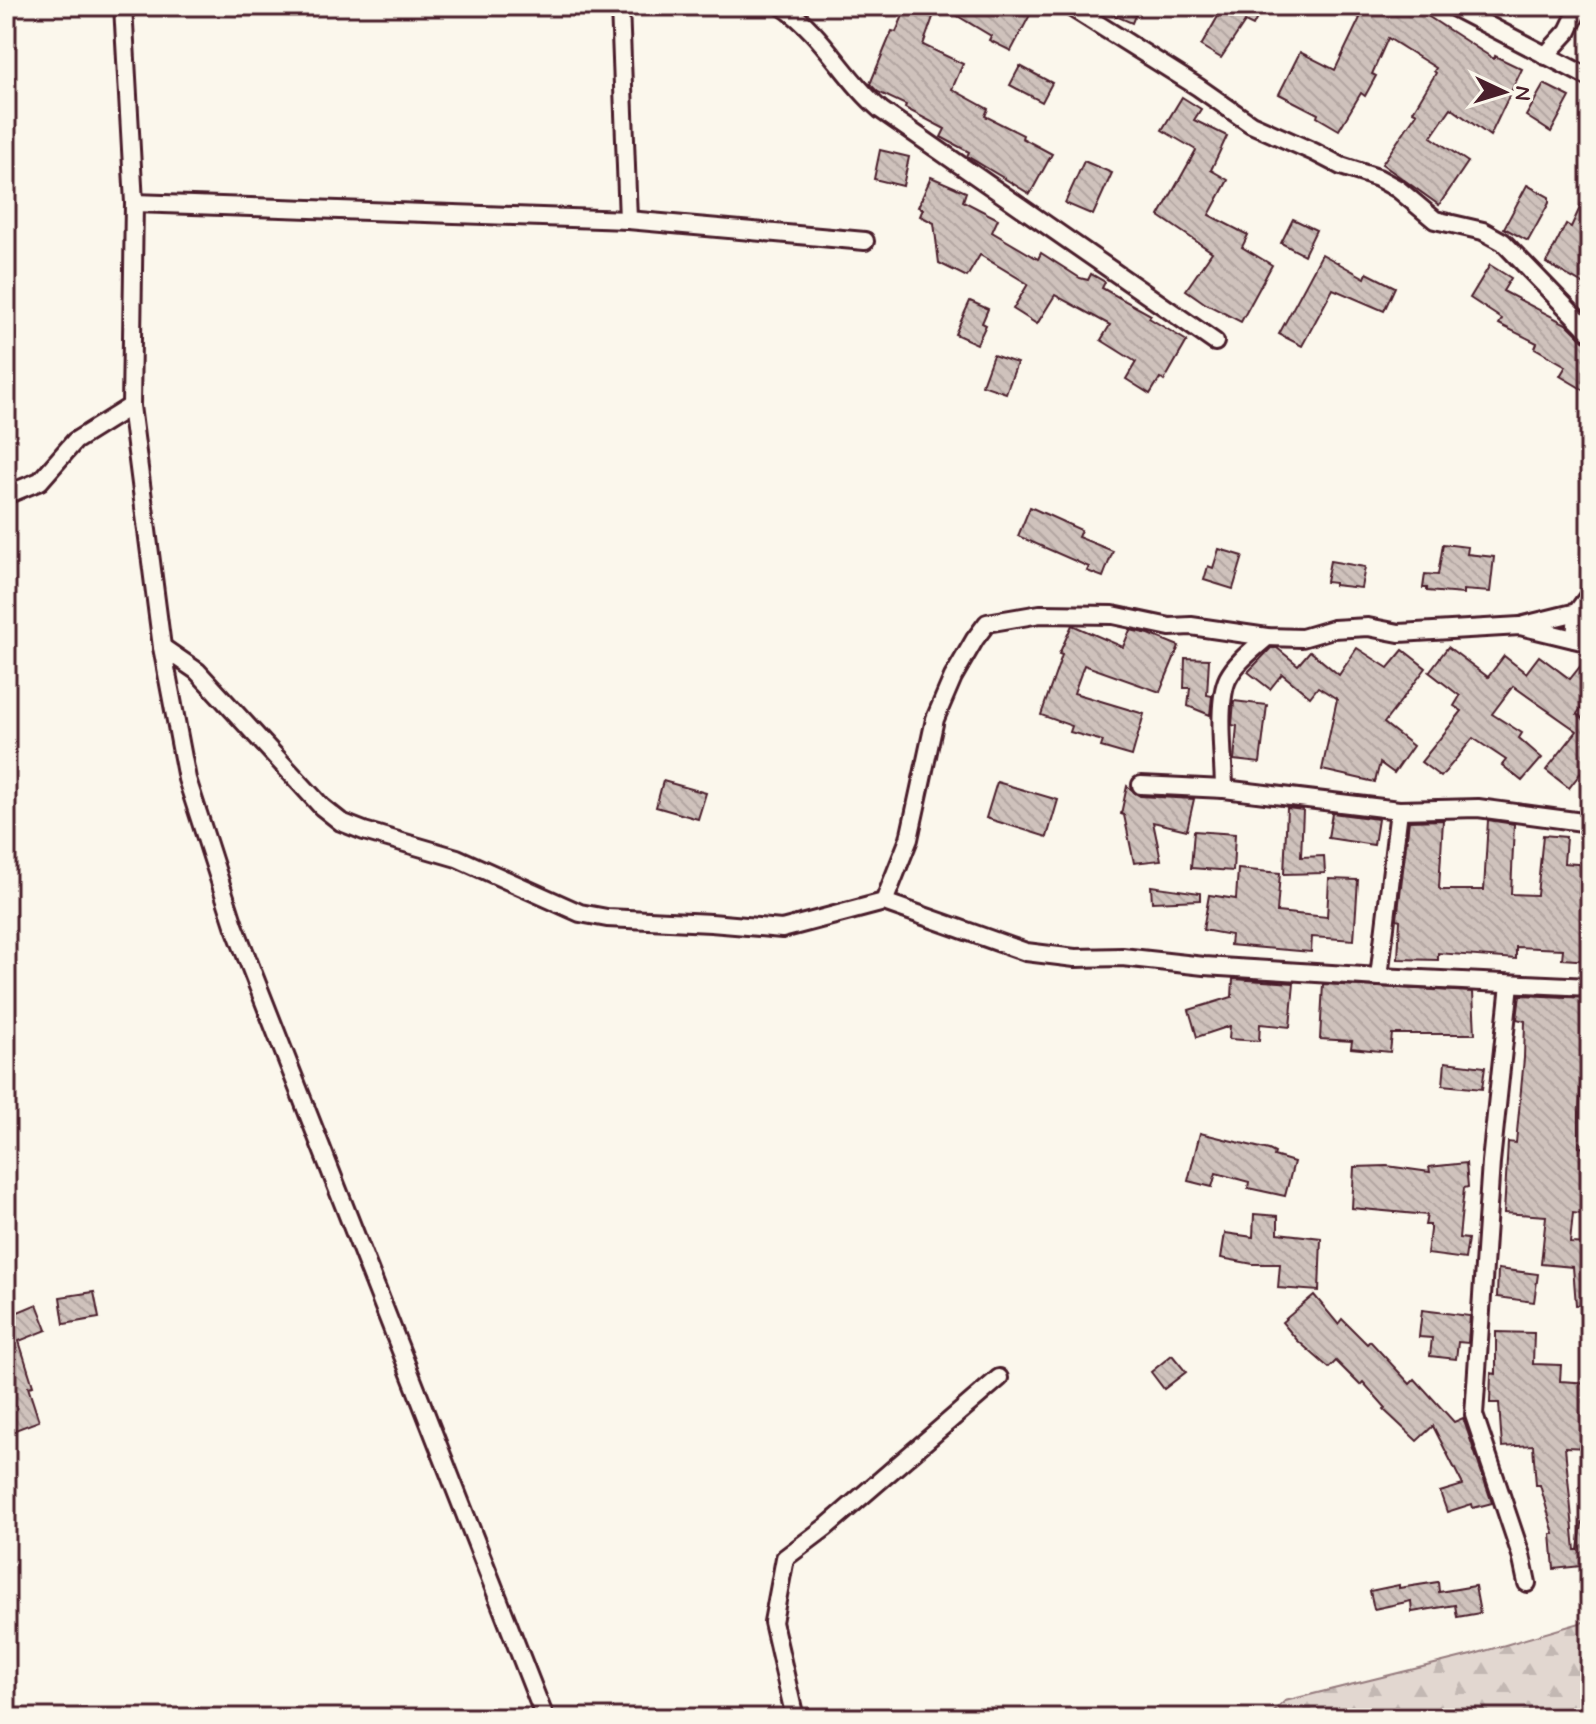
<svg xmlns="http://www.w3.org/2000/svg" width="1596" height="1724" viewBox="0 0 1596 1724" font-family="Mynerve,sans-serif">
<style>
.forest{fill:url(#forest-firs);stroke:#967b7e;stroke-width:2}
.building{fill:url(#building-back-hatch);stroke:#4a1f2b;stroke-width:2}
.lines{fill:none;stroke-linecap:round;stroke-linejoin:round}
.street-casing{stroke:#4a1f2b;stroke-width:22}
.street{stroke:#fbf7ec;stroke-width:16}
</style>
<defs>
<pattern id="forest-firs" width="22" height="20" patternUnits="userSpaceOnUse" patternTransform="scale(2)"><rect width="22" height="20" fill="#e2d7d0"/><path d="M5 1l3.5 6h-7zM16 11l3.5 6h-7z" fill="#c3b8b3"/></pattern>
<pattern id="building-back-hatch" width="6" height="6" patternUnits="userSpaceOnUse" patternTransform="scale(2)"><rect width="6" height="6" fill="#cfc2bc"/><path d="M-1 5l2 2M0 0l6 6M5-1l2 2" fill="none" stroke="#b3a6a2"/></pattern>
</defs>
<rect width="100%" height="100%" fill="#fbf7ec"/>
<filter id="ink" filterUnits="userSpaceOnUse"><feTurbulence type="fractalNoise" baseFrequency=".0125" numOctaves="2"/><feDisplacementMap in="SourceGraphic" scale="16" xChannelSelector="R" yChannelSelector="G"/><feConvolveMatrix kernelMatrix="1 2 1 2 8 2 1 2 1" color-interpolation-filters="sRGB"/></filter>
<g filter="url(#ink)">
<polygon class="forest" points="1590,1620 1590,1718 1268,1718 1285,1701 1471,1655"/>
<g class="building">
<polygon points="907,6 937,6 923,45 963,64 952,89 988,109 985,116 1023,135 1022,138 1052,154 1030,194 967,156 969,152 941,137 945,129 905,108 906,105 878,92 870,84 892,31 896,32"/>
<polygon points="941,6 1018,6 1031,13 1011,51 989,40 991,36"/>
<polygon points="1093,6 1139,6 1132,23"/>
<polygon points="1224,6 1263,6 1253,26 1245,22 1221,58 1201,46"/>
<polygon points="1340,6 1412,6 1494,59 1495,56 1522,69 1490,136 1451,108 1431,137 1468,162 1439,205 1382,164 1417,113 1413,111 1436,73 1434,71 1436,68 1388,38 1372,74 1376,76 1365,96 1361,93 1339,130 1317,117 1318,114 1279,94 1300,52 1335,70 1360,18"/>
<polygon points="1020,66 1052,83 1042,102 1010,85"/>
<polygon points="1544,84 1570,97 1551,132 1526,116"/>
<polygon points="1182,97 1201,109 1194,120 1227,136 1211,170 1228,180 1209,215 1248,235 1242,247 1272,265 1241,322 1206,304 1186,290 1212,252 1159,216 1196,150 1162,130"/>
<polygon points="880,150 909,157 903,186 874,179"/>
<polygon points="1084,161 1112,173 1093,215 1065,203"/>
<polygon points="931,177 966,192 963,201 998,219 992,232 1038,259 1041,253 1080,278 1088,280 1091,274 1105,282 1102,288 1151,315 1149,318 1187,341 1164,381 1160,378 1150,394 1126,379 1136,362 1101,340 1110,325 1055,295 1037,324 1013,309 1028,284 980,255 967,277 939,263 934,223 920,216 923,209 918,207"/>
<polygon points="1527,185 1549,197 1549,203 1528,241 1504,228"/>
<polygon points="1590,186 1590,288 1546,263 1566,224 1571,227"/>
<polygon points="1293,219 1316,230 1304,255 1281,243"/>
<polygon points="1322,254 1365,278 1367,273 1395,287 1384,311 1333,289 1302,346 1279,334"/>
<polygon points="1490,265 1511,278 1503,291 1568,325 1583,340 1590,343 1590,379 1584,390 1560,376 1566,366 1535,348 1537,343 1499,324 1502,319 1470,298"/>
<polygon points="970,301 988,309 982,323 986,325 977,344 955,334"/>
<polygon points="993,355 1017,363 1006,393 982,385"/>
<polygon points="1030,507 1081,530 1078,537 1113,551 1103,577 1087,571 1089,567 1018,536"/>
<polygon points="1443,544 1468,547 1467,554 1494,557 1490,592 1463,590 1463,594 1427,591 1427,588 1423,588 1425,574 1438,575"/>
<polygon points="1219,549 1243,556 1233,589 1204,580 1208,566 1213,568"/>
<polygon points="1330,561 1365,567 1361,588 1334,585 1334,583 1326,582"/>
<polygon points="1072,625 1123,647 1130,630 1149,634 1179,646 1160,692 1084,665 1074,693 1144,714 1132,756 1101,747 1103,741 1070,732 1072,726 1041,715 1062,655 1059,654"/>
<polygon points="1448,647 1488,677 1504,656 1526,673 1539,656 1570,679 1590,654 1590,696 1577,714 1585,720 1590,713 1590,761 1569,788 1546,770 1577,731 1513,686 1492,714 1522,733 1519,738 1542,758 1522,781 1502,765 1506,760 1473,738 1441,777 1421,762 1462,711 1454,706 1460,696 1429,672"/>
<polygon points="1271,648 1277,648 1298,665 1310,651 1339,675 1357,648 1388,668 1403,650 1426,668 1384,723 1413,746 1394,773 1380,763 1375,782 1322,770 1337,699 1318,687 1310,697 1282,674 1270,689 1248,672"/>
<polygon points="1185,658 1209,659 1207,695 1212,696 1210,715 1188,706 1190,688 1184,688"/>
<polygon points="1234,701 1267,705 1260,763 1234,760 1237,726 1232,725"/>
<polygon points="663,781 706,793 698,819 656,807"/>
<polygon points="997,782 1058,800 1047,837 986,818"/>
<polygon points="1127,786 1140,796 1194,799 1187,830 1153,822 1161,860 1134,863 1124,815 1121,814"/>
<polygon points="1287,808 1303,810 1301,857 1324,856 1325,873 1284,874"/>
<polygon points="1332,813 1378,819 1374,845 1328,838"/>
<polygon points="1443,820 1439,888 1441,890 1484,890 1488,820 1514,824 1511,894 1537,895 1543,835 1566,837 1564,863 1590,865 1590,961 1562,959 1563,949 1516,947 1516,959 1438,953 1438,960 1398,959 1400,920 1397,919 1409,821"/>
<polygon points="1194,831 1235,834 1233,871 1191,868"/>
<polygon points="1238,869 1280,873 1277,912 1327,917 1329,879 1358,880 1354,940 1312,937 1311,952 1230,945 1231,935 1203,930 1209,895 1236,899"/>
<polygon points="1151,886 1200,893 1200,900 1152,902"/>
<polygon points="1233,979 1294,983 1290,1027 1260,1024 1259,1041 1229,1039 1230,1026 1197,1037 1189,1010 1232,997"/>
<polygon points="1323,984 1473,992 1475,1034 1392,1034 1390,1052 1351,1048 1352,1041 1320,1039"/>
<polygon points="1520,995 1590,998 1590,1022 1587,1022 1586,1058 1583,1058 1579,1112 1579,1147 1590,1148 1590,1215 1573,1213 1570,1243 1590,1244 1590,1304 1576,1305 1573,1267 1541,1264 1546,1216 1504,1213 1508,1142 1516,1143 1524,1058 1525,1021 1517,1019"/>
<polygon points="1445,1062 1485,1067 1482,1089 1443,1085"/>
<polygon points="1200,1133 1269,1150 1275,1153 1274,1156 1294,1162 1285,1196 1248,1188 1249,1182 1216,1173 1212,1187 1188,1181"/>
<polygon points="1466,1163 1468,1187 1464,1188 1459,1238 1468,1239 1465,1259 1427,1254 1430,1230 1430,1225 1425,1225 1427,1215 1352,1208 1354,1167 1387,1166 1430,1172 1429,1167"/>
<polygon points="1254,1214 1278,1216 1278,1233 1321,1238 1319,1291 1278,1288 1280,1264 1253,1264 1221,1258 1225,1233 1253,1237"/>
<polygon points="1498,1269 1538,1274 1534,1302 1497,1297"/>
<polygon points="94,1292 99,1318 64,1324 60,1297"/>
<polygon points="1314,1295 1338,1324 1342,1319 1367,1344 1370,1341 1410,1384 1415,1379 1454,1422 1463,1418 1492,1503 1473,1508 1472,1504 1447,1512 1440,1492 1463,1485 1433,1426 1417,1441 1384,1410 1386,1408 1363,1382 1360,1385 1336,1361 1329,1368 1297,1340 1282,1322"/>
<polygon points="37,1304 47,1330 19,1341 33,1386 28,1387 39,1421 10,1432 6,1420 6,1310 9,1310 11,1315"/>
<polygon points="1422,1310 1470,1316 1468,1343 1458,1342 1456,1359 1430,1356 1432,1338 1419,1337"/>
<polygon points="1496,1332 1534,1333 1533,1364 1561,1365 1560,1381 1590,1383 1590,1448 1565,1447 1575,1550 1578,1550 1582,1523 1590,1524 1590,1565 1554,1569 1551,1534 1554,1534 1540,1485 1536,1485 1533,1445 1502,1447 1499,1403 1490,1403 1491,1373 1496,1374"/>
<polygon points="1172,1355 1186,1372 1164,1389 1151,1372"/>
<polygon points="1438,1582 1439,1592 1475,1586 1480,1613 1457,1617 1455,1605 1412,1612 1411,1601 1374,1609 1370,1591 1399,1585 1399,1588"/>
</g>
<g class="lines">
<defs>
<g id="street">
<polyline points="123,6 134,203 131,406 162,647 187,779 234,925 545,1718"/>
<polyline points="620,6 628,220"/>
<path d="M782 6C823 33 845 80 881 110L1215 342"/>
<polyline points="1069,6 1198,87 1251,124 1314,152 1341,166 1378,178 1398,189 1435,220 1483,231 1503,242 1590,332"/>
<polyline points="1451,6 1590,78"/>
<polyline points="1545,56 1568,31 1580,6"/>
<polyline points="134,203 628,220 865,241"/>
<polyline points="6,495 40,481 75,441 131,406"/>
<polyline points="1524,625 1577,612"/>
<polyline points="1575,639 1577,612 1590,594"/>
<polyline points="162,647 197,671 322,807 341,822 364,831 457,858 580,913 607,918 711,923 782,929 884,902 1026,952 1075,958 1122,957 1204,966 1379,977 1590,987"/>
<polyline points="1141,785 1224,789 1399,810 1478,808 1590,823"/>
<path d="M1224 789C1224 761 1216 702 1228 678 1237 661 1254 649 1267 637"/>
<polyline points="884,902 909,839 935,719 953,677 975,639 987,623 1040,614 1113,615 1170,627 1191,626 1267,637 1302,638 1333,629 1368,627 1399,633 1520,626 1590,643"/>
<polyline points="1379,977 1399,810"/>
<polyline points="1510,984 1491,1162 1474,1415 1521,1555 1527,1583"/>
<polyline points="795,1718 773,1622 785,1558 826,1527 999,1378"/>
</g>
</defs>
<use href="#street" class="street-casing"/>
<use href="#street" class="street"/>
</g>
</g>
<rect width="1596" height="1724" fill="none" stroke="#fbf7ec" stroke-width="32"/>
<rect x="16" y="16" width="1564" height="1692" fill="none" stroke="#4a1f2b" stroke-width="3" filter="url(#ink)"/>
<g transform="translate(1504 92) rotate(94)" stroke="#fbf7ec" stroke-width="6" paint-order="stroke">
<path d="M0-6L14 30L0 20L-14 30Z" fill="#4a1f2b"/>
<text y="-12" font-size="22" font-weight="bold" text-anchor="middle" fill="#4a1f2b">N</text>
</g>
</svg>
